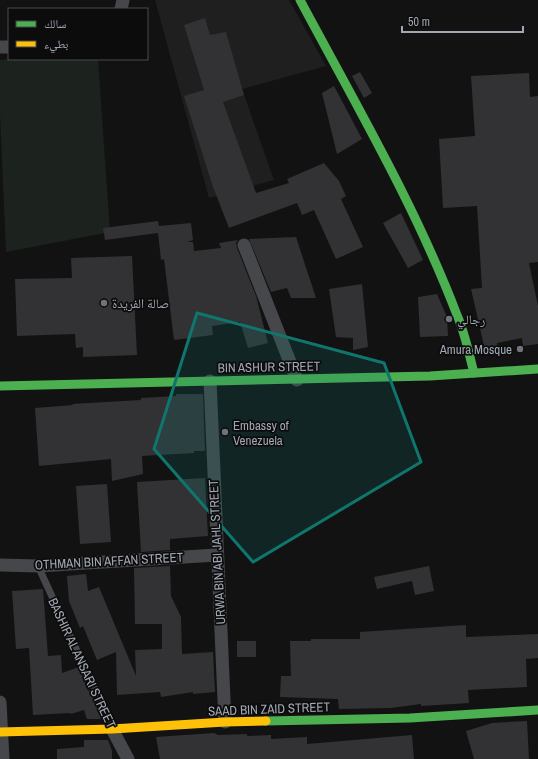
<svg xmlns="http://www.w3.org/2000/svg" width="538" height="759" viewBox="0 0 538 759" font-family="'Archivo Narrow','Noto Naskh Arabic',sans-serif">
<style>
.built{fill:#1f1f20}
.green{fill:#1c221d}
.building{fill:#323235}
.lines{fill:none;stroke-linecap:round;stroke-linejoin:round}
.lane{stroke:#46474a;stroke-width:7}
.street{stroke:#46474a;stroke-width:13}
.fast{stroke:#4caf50;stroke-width:9}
.slow{stroke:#ffc107;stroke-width:9}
.marked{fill:#0f766e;fill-opacity:0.2;stroke:#0f766e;stroke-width:3;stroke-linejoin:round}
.poi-dot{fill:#70737b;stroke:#0c0c0d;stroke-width:1.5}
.labels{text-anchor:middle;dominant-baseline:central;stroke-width:3.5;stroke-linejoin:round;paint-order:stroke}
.poi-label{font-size:13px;fill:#a2a7b3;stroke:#0c0c0d;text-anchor:start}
.street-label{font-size:13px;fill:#a2a7b3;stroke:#0c0c0d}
</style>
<rect width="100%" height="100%" fill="#121212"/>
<polygon class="built" points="155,0 289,0 326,66 242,89 274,180 209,198"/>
<polygon class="green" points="11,59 98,59 110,232 6,252 0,115 0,60"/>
<g class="building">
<polygon points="205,18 210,35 226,32 244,95 223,102 256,193 289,183 287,179 324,163 339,181 346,196 341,199 363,247 336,259 314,210 302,215 297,203 229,228 213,187 184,96 204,90 184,25"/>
<polygon points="360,72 372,93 364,98 352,76"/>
<polygon points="529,73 530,97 538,96 538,262 529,263 538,306 538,344 523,346 522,338 497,343 498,348 485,350 471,289 482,288 477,206 443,208 439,139 475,136 471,76"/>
<polygon points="334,86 362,139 337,154 322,93"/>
<polygon points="401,213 423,260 408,268 383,223"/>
<polygon points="158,221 159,226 191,223 193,240 187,242 193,242 194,251 221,248 219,243 238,240 236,243 237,248 256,296 268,343 248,348 240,322 212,326 213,335 174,340 164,259 161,260 158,233 105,240 103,228"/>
<polygon points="296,237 316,298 291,298 287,288 271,292 249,239"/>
<polygon points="132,256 137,355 83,357 83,347 76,348 75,334 17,336 15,279 72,278 71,258"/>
<polygon points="362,284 368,347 353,350 353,338 336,337 329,289"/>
<polygon points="437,294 447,317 448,336 420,337 418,297"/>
<polygon points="176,394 203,394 205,451 194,451 194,453 142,456 143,474 112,481 111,459 39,466 35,408 73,405 72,404 141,400 141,398 176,396"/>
<polygon points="205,478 208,536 170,539 170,550 141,552 137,482"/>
<polygon points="107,484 111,542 80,544 76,486"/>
<polygon points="170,566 171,596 181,617 182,654 213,652 215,692 193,694 193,692 161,697 160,692 117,695 116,652 97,660 83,626 80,628 69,601 67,576 86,574 88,591 99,587 136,676 135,650 162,649 162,624 135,624 134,568"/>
<polygon points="429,566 434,591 415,595 412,581 377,589 374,577"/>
<polygon points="43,589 48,656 61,655 62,673 79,667 88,691 90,690 96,704 101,719 87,719 84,710 71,714 70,713 33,715 29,648 16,649 12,591"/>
<polygon points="466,625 466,637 538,634 538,658 526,659 527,687 468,690 469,703 421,706 421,704 391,708 339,709 338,699 280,697 281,676 291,676 290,641 311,641 311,639 360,639 360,632"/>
<rect x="237" y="641" width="19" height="16"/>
<polygon points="527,721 529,759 474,759 466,731 492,723"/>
<polygon points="214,733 218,735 247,734 247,736 271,735 271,739 307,737 307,744 412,735 414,759 160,759 156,737"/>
<polygon points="84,740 108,740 112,751 112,759 57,759 57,749 84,747"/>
</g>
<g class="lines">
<polyline class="lane" points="38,566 112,727"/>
<g class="street">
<polyline points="121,9 123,0"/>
<polyline points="0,47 9,47"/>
<polyline points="244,245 297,380"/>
<polyline points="210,381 225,722"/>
<polyline points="0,565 38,566 217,555"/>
<polyline points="0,702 3,759"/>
<polyline points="112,729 128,759"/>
</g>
<g class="fast">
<path d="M300 0C355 103 415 205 457 315 465 333 469 354 474 373"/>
<polyline points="0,386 430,376 538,369"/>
<polyline points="266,721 410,718 538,710"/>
</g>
<polyline class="slow" points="0,732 112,729 225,722 266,721"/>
</g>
<path class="marked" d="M197 313 384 363 421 462 253 562 154 449Z"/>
<g class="poi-dot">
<circle cx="104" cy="303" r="4"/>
<circle cx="449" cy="319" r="4"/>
<circle cx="520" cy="349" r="4"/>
<circle cx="225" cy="432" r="4"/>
</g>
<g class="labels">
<g class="poi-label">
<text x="112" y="303">صالة الفريدة</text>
<text x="457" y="319">رجالي</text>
<text x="512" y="349" text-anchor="end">Amura Mosque</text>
<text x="233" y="425">Embassy of<tspan x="233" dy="15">Venezuela</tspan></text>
</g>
<g class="street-label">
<text transform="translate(269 367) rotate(-1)">BIN ASHUR STREET</text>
<text transform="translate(217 552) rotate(-93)">URWA BIN ABI JAHL STREET</text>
<text transform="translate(109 561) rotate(-3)">OTHMAN BIN AFFAN STREET</text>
<text transform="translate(82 663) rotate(65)">BASHIR AL ANSARI STREET</text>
<text transform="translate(269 709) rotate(-2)">SAAD BIN ZAID STREET</text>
</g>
</g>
<rect x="8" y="8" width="140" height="52" fill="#0c0c0d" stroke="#484a4f"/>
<rect x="16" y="21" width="20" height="6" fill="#4caf50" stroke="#484a4f"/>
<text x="44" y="28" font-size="12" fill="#a2a7b3">سالك</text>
<rect x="16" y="41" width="20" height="6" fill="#ffc107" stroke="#484a4f"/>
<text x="44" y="48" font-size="12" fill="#a2a7b3">بطيء</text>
<path d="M402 26v6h121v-6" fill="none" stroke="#a2a7b3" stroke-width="2"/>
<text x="408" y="26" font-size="12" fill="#a2a7b3" stroke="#0c0c0d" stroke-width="3" paint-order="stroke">50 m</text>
</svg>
